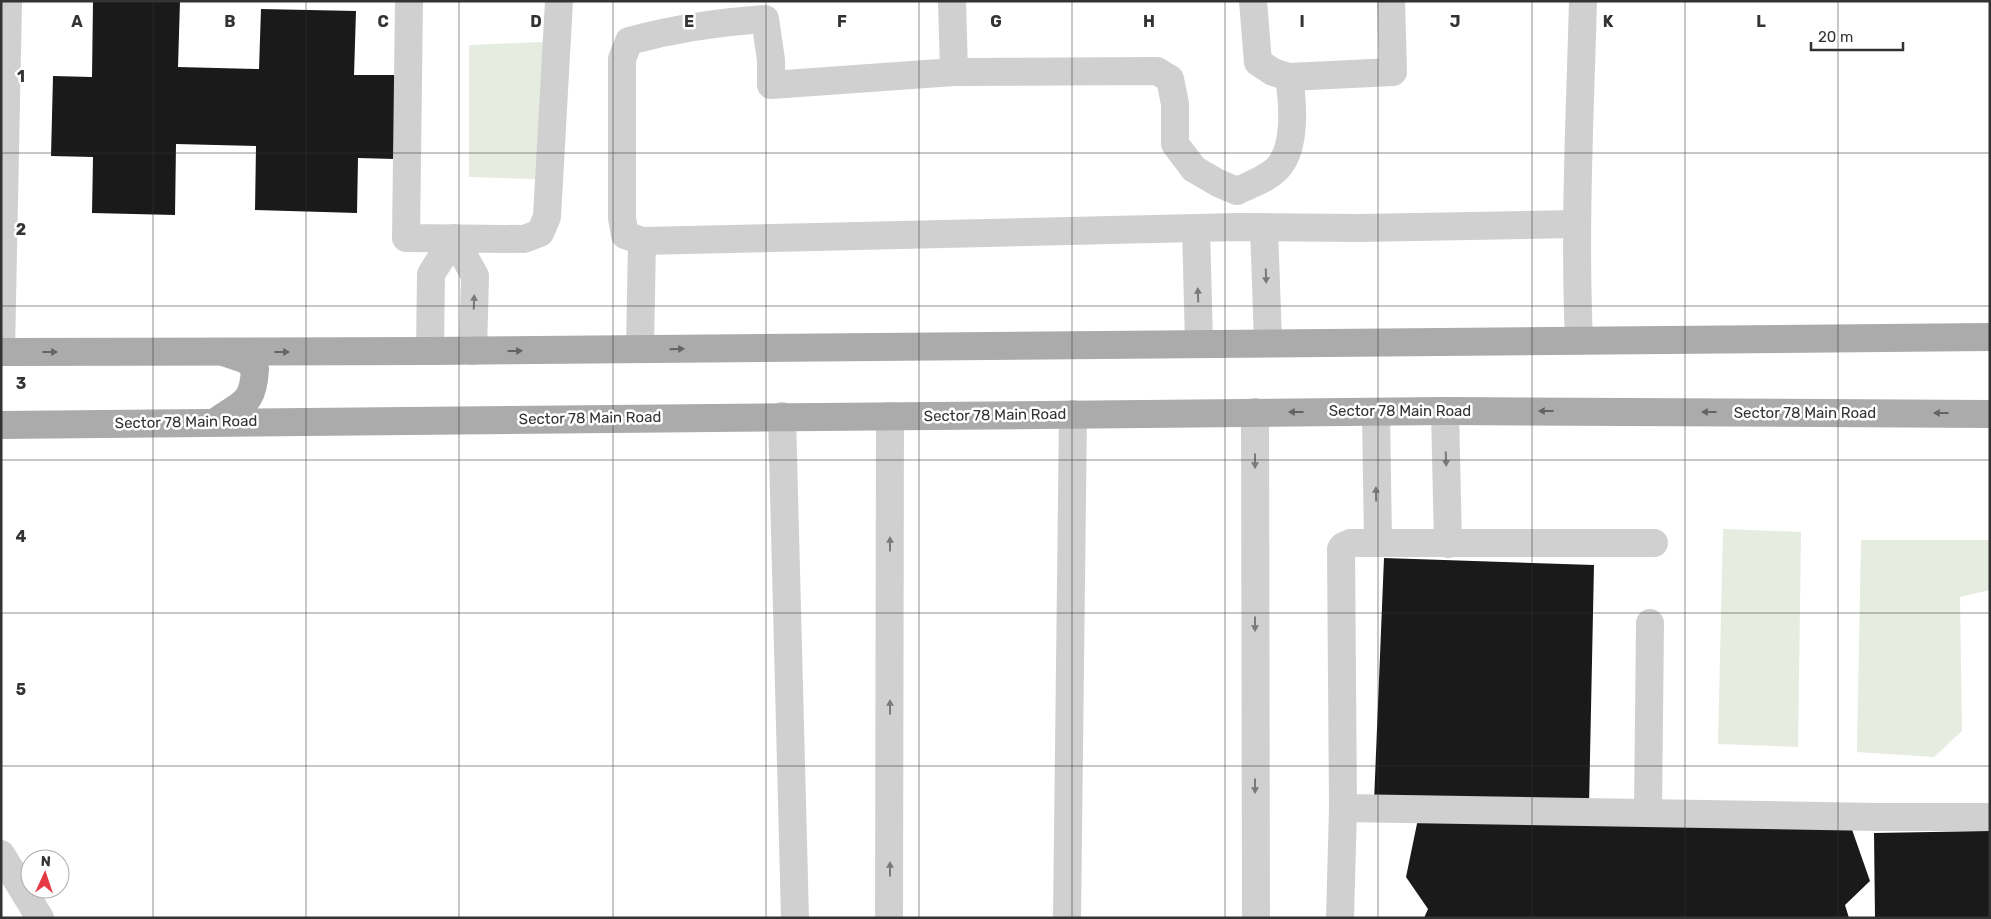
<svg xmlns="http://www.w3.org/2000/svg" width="1991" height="919" viewBox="0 0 1991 919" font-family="Rubik,sans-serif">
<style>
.green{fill:#e6ecdf}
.building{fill:#1a1a1a}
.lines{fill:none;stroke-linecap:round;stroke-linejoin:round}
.minor{stroke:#d0d0d0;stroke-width:28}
.major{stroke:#ababab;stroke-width:28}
.oneway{fill:#7a7a7a}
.oneway2{fill:#636363}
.grid{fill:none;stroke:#333;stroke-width:1;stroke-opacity:0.55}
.labels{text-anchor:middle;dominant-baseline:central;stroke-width:5;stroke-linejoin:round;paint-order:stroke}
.street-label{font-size:15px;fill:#333;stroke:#fff}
.grid-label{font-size:16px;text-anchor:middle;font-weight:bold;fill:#333;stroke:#fff;stroke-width:5;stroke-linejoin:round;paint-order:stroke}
</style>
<rect width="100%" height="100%" fill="#fff"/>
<g class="green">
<polygon points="543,42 536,179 469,177 469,45"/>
<polygon points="1723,529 1801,532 1798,747 1718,744"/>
<polygon points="1861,540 1990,540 1990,590 1960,597 1962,731 1934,757 1857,752"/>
</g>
<g class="building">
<polygon points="93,1 180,1 178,67 259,69 261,9 356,11 354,75 397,75 395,159 358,158 357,213 255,210 256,146 176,144 175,215 92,213 93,157 51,156 53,76 92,77"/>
<polygon points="1384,558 1594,565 1589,805 1374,802"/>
<polygon points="1419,814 1849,821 1870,881 1845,905 1849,918 1424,918 1428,909 1406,877"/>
<polygon points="1990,831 1990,918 1875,918 1874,833"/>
</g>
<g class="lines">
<g class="minor">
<polyline points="409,1 406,238 524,239 540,233 547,217 559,1"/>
<path d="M952 1 954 72 771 85V60L765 19C719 22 674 29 629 41L622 59V218L625 235 642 241 1238 227 1359 228 1577 224"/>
<polyline points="1253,1 1258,62 1273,72 1289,77 1393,72 1391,1"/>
<path d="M954 72 1157 71 1170 79 1175 104V144L1194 169 1218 183 1237 191C1249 185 1262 181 1272 173 1298 155 1293 104 1289 77"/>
<polyline points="1264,227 1268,342"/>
<polyline points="1196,228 1199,343"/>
<path d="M1579 340C1574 227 1580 114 1583 1"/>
<polyline points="640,349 642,241"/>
<polyline points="430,351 431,274 454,238 475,276 473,351"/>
<polyline points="1,352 8,1"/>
<polyline points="1445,411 1448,544"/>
<polyline points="1255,412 1256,918"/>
<polyline points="1376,412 1378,543"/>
<polyline points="782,416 795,918"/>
<polyline points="1343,808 1878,817 1990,817"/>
<polyline points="1648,813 1650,623"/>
<polyline points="1,854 40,918"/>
<polyline points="889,918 890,416"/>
<polyline points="1067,918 1073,414"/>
<polyline points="1340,918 1343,808 1341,549 1343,546 1350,543 1654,543"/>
</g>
<g class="major">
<polyline points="1,352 430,351 1990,337"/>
<path d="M217 421C243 402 253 405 255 369L247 360 226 353"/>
<polyline points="1,425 1445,411 1990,414"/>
</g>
</g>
<defs><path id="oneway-solid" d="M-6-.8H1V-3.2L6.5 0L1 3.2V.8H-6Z" transform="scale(1.25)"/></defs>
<g class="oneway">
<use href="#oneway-solid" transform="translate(1266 276) rotate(88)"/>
<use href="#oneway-solid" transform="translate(1198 295) rotate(-92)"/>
<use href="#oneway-solid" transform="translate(474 302) rotate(-88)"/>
<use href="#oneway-solid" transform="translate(1446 459) rotate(88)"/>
<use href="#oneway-solid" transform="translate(1255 461) rotate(90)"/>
<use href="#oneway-solid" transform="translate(1376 494) rotate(-91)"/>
<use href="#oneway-solid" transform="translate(890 544) rotate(-90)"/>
<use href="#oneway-solid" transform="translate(1255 624) rotate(90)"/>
<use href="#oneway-solid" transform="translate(890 707) rotate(-90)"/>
<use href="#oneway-solid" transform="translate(1255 786) rotate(90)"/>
<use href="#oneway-solid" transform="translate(890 869) rotate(-90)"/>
</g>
<g class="oneway2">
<use href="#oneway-solid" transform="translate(677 349) rotate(-1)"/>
<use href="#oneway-solid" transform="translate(515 351) rotate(-1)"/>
<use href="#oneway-solid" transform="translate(50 352)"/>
<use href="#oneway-solid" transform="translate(282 352)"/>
<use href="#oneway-solid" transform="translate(1546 411) rotate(-180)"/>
<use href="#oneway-solid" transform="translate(1296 412) rotate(180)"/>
<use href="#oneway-solid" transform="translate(1709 412) rotate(-180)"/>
<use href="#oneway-solid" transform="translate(1941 413) rotate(-180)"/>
</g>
<path class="grid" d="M153 1V918M306 1V918M459 1V918M613 1V918M766 1V918M919 1V918M1072 1V918M1225 1V918M1378 1V918M1532 1V918M1685 1V918M1838 1V918M1 153H1990M1 306H1990M1 460H1990M1 613H1990M1 766H1990"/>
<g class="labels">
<g class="street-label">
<text x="1400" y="411">Sector 78 Main Road</text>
<text x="1805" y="413">Sector 78 Main Road</text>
<text transform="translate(995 415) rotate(-1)">Sector 78 Main Road</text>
<text transform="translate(590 418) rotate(-1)">Sector 78 Main Road</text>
<text transform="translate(186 422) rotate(-1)">Sector 78 Main Road</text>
</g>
</g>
<g class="grid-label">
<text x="77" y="27">A</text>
<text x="230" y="27">B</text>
<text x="383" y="27">C</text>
<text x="536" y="27">D</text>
<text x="689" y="27">E</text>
<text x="842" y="27">F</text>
<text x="996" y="27">G</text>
<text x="1149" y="27">H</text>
<text x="1302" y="27">I</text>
<text x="1455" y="27">J</text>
<text x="1608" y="27">K</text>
<text x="1761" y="27">L</text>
<text x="21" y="82">1</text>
<text x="21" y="235">2</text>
<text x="21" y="389">3</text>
<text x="21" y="542">4</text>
<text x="21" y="695">5</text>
</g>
<rect width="1991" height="919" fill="none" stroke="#333333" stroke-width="5"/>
<g transform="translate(45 874) rotate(3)"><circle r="24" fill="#ffffff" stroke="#adadad"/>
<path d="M0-4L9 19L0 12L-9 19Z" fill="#e63946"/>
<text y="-8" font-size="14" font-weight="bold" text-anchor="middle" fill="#333333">N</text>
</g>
<path d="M1811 42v8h92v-8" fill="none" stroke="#333333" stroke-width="2.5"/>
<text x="1818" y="42" font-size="15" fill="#333333" stroke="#ffffff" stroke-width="4" paint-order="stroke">20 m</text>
</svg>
